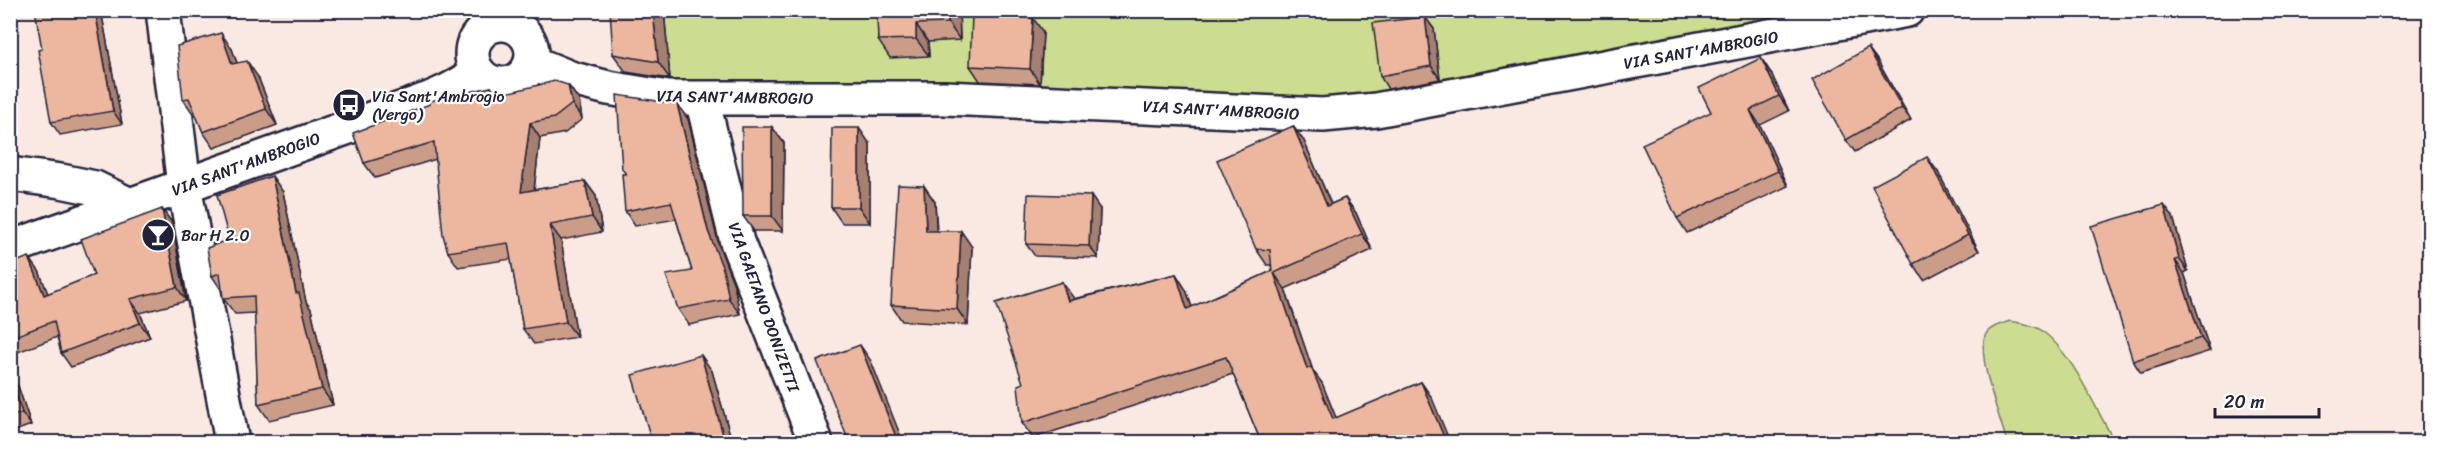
<svg xmlns="http://www.w3.org/2000/svg" width="2440" height="453" viewBox="0 0 2440 453" font-family="Sriracha,sans-serif">
<style>
.green{fill:#ccdc90;stroke:#777f66;stroke-width:1.5}
.lines{fill:none;stroke-linecap:round;stroke-linejoin:round}
.minor-casing{stroke:#22223b;stroke-width:38}
.minor{stroke:#fff;stroke-width:33}
.wall{fill:#cb9d88;stroke:#22223b;stroke-width:1.5}
.shaded-wall{fill:#a5806f;stroke:#22223b;stroke-width:1.5}
.building{fill:#ecb79e;stroke:#22223b;stroke-width:1.5}
.labels{text-anchor:middle;dominant-baseline:central;stroke-width:4.5;stroke-linejoin:round;paint-order:stroke}
.street-label{font-size:16px;fill:#22223b;stroke:#fff}
.poi-label{font-size:16px;fill:#22223b;stroke:#fff;text-anchor:start}
</style>
<rect width="100%" height="100%" fill="#f9e9e2"/>
<filter id="ink" filterUnits="userSpaceOnUse"><feTurbulence type="fractalNoise" baseFrequency=".0167" numOctaves="2"/><feDisplacementMap in="SourceGraphic" scale="12" xChannelSelector="R" yChannelSelector="G"/><feConvolveMatrix kernelMatrix="1 2 1 2 8 2 1 2 1" color-interpolation-filters="sRGB"/></filter>
<g filter="url(#ink)">
<g class="green">
<polygon points="622,11 1837,11 1345,108 626,82"/>
<path d="M2010 321C2021 323 2032 324 2041 330 2073 353 2095 409 2115 442H2007C2001 420 1975 354 1986 334 1991 326 2002 324 2010 321Z"/>
</g>
<g class="lines">
<defs>
<g id="minor">
<polyline points="163,10 184,186 232,442"/>
<circle cx="502" cy="54" r="30"/>
<polyline points="531,62 573,79 608,88 668,98 945,98 1323,115 1376,110 1907,10"/>
<polyline points="702,99 737,242 816,442"/>
<polyline points="10,174 61,181 95,188 130,205"/>
<path d="M10 248 382 115C416 104 449 95 478 72"/>
</g>
</defs>
<use href="#minor" class="minor-casing"/>
<use href="#minor" class="minor"/>
</g>
<g class="wall">
<polygon points="101,10 122,124 60,135 51,122"/>
<polygon points="664,10 670,79 626,72 613,54"/>
<polygon points="877,10 959,10 960,40 928,42 929,56 890,58 878,40"/>
<polygon points="1425,17 1434,29 1440,79 1388,89 1380,76"/>
<polygon points="1043,32 1040,84 980,81 970,66"/>
<polygon points="1868,48 1877,60 1911,120 1855,152 1846,140"/>
<polygon points="232,49 237,63 258,77 277,125 214,148 203,132 196,115 194,115 183,99"/>
<polygon points="1761,58 1771,73 1789,111 1760,125 1788,186 1687,233 1677,218 1711,112"/>
<polygon points="568,85 579,100 582,119 565,133 540,138 534,190 585,181 596,196 602,232 561,240 577,337 534,344 523,329 511,259 458,267 448,252 436,159 375,178 364,163 491,87 497,96"/>
<polygon points="688,119 719,246 734,285 740,314 689,325 678,309 692,271 676,219 635,226 625,211 626,174"/>
<polygon points="772,127 784,143 783,231 754,231 743,216"/>
<polygon points="1304,141 1331,204 1345,198 1356,213 1372,250 1285,289 1313,371 1322,383 1336,418 1421,382 1432,398 1261,442 1233,374 1033,438 1022,423 1023,383 1062,282 1073,299 1176,274 1186,290 1192,307 1272,271 1271,265 1267,265 1256,249"/>
<polygon points="870,144 870,223 842,223 831,207"/>
<polygon points="1938,172 1979,251 1924,280 1913,264"/>
<polygon points="924,186 935,202 937,231 972,247 968,325 902,321 891,305"/>
<polygon points="283,192 306,302 311,309 333,405 269,420 258,404 255,313 235,314 223,298 222,291 212,276 229,239"/>
<polygon points="162,209 172,223 186,301 140,313 150,337 71,367 61,353 57,337 10,355 10,264 39,271 48,294 94,275"/>
<polygon points="1100,209 1098,258 1035,256 1026,244"/>
<polygon points="2173,217 2188,271 2184,273 2210,351 2141,373 2133,361"/>
<polygon points="712,371 732,442 652,442"/>
<polygon points="10,375 18,386 31,425 10,433"/>
</g>
<g class="shaded-wall">
<polygon points="95,10 101,10 122,124 113,111"/>
<polygon points="653,10 664,10 670,79 658,62"/>
<polygon points="947,10 959,10 960,40 948,23"/>
<polygon points="1425,17 1434,29 1440,79 1431,66"/>
<polygon points="1033,18 1043,32 1040,84 1030,69"/>
<polygon points="916,24 928,42 929,56 916,39"/>
<polygon points="221,33 232,49 243,80 232,64"/>
<polygon points="1868,48 1877,60 1911,120 1902,108"/>
<polygon points="1761,58 1771,73 1789,111 1779,96"/>
<polygon points="247,61 258,77 277,125 266,109"/>
<polygon points="568,85 579,100 582,119 572,104"/>
<polygon points="491,87 502,102 494,96"/>
<polygon points="677,104 688,119 719,246 734,285 740,314 729,299 708,231"/>
<polygon points="1750,110 1760,125 1788,186 1778,171"/>
<polygon points="530,123 540,138 532,207 521,192"/>
<polygon points="1293,126 1304,141 1338,221 1327,206"/>
<polygon points="772,127 784,143 783,231 772,216"/>
<polygon points="859,128 870,144 870,223 859,207"/>
<polygon points="1927,157 1938,172 1979,251 1968,235"/>
<polygon points="272,176 283,192 306,302 311,309 333,405 322,389 296,293"/>
<polygon points="585,181 596,196 602,232 592,217"/>
<polygon points="924,186 935,202 937,247 926,231"/>
<polygon points="1091,196 1100,209 1098,258 1089,246"/>
<polygon points="1345,198 1356,213 1372,250 1362,234"/>
<polygon points="2164,205 2173,217 2188,271 2179,259"/>
<polygon points="162,209 172,223 186,301 177,287"/>
<polygon points="550,225 561,240 577,337 566,322"/>
<polygon points="961,231 972,247 968,325 957,309"/>
<polygon points="29,257 39,271 54,309 44,295"/>
<polygon points="2175,260 2184,273 2210,351 2201,338"/>
<polygon points="1274,273 1285,289 1313,371 1322,383 1343,435 1333,419 1307,369"/>
<polygon points="1176,274 1186,290 1198,325 1187,309"/>
<polygon points="1062,282 1073,297 1079,316 1068,301"/>
<polygon points="130,299 140,313 150,337 140,323"/>
<polygon points="860,345 871,361 903,442 898,442"/>
<polygon points="701,355 712,371 732,442 728,442 723,435"/>
<polygon points="10,375 18,386 31,425 22,413"/>
<polygon points="1421,382 1432,398 1450,442 1446,442"/>
</g>
<g class="building">
<polygon points="35,10 95,10 113,111 51,122 38,50 42,49"/>
<polygon points="610,10 653,10 658,62 613,54"/>
<polygon points="877,10 947,10 948,23 916,24 916,39 878,40"/>
<polygon points="972,15 1033,18 1030,69 970,66"/>
<polygon points="1425,17 1431,66 1380,76 1373,23"/>
<polygon points="221,33 232,64 247,61 266,109 203,132 189,98 183,99 177,46"/>
<polygon points="1868,48 1902,108 1846,140 1812,80"/>
<polygon points="1761,58 1779,96 1750,110 1778,171 1677,218 1642,144 1711,112 1699,88"/>
<polygon points="555,81 568,85 572,104 554,118 530,123 521,192 585,181 592,217 550,225 566,322 523,329 508,243 448,252 443,235 434,142 364,163 353,133 430,104 430,101 491,87 494,96"/>
<polygon points="617,95 677,104 708,231 723,269 729,299 678,309 666,275 692,271 671,202 625,211 622,174 626,174 622,169"/>
<polygon points="1293,126 1327,206 1345,198 1362,234 1274,273 1307,369 1311,367 1333,419 1421,382 1446,442 1261,442 1226,357 1022,423 1018,385 1023,383 996,303 1062,282 1068,301 1176,274 1187,309 1272,271 1270,250 1256,249 1217,160"/>
<polygon points="742,127 772,127 772,216 743,216"/>
<polygon points="832,128 859,128 859,207 831,207"/>
<polygon points="1927,157 1968,235 1913,264 1872,186"/>
<polygon points="272,176 296,293 299,293 322,389 258,404 254,296 223,298 220,273 212,276 207,248 229,239 217,195"/>
<polygon points="898,185 924,186 926,231 961,231 957,309 891,305"/>
<polygon points="1028,194 1091,196 1089,246 1026,244"/>
<polygon points="2164,205 2179,259 2175,260 2201,338 2133,361 2091,226"/>
<polygon points="162,209 177,287 130,299 140,323 61,353 54,321 10,338 10,264 29,257 44,295 94,275 81,239"/>
<polygon points="860,345 898,442 849,442 817,361"/>
<polygon points="701,355 723,435 697,442 652,442 632,375"/>
<polygon points="10,377 22,413 10,417"/>
</g>
</g>
<defs>
<symbol id="bus-disc" viewBox="-11 -11 22 22"><circle r="9.5" fill="#22223b" stroke="#fff"/><path d="M-5-6H5V4H4V6H2V4H-2V6H-4V4H-5ZM-3.5-4V0h7V-4ZM-3.5 1.2v1.5H-2V1.2ZM2 1.2v1.5H3.5V1.2Z" fill="#fff"/></symbol>
<symbol id="bar-disc" viewBox="-11 -11 22 22"><circle r="9.5" fill="#22223b" stroke="#fff"/><path d="M-6-5H6L.8 .8V4.5H3.5V6h-7V4.5H-.8V.8Z" fill="#fff"/></symbol>
</defs>
<g fill-rule="evenodd">
<use href="#bus-disc" x="330" y="86" width="38" height="38"/>
<use href="#bar-disc" x="139" y="216" width="38" height="38"/>
</g>
<g class="labels">
<g class="street-label">
<text transform="translate(1701 50) rotate(-10)">VIA SANT'AMBROGIO</text>
<text transform="translate(735 97) rotate(1)">VIA SANT'AMBROGIO</text>
<text transform="translate(1221 110) rotate(3)">VIA SANT'AMBROGIO</text>
<text transform="translate(246 164) rotate(-20)">VIA SANT'AMBROGIO</text>
<text transform="translate(764 307) rotate(70)">VIA GAETANO DONIZETTI</text>
</g>
<g class="poi-label">
<text x="372" y="96">Via Sant'Ambrogio<tspan x="372" dy="18">(Vergo)</tspan></text>
<text x="181" y="235">Bar H 2.0</text>
</g>
</g>
<rect width="2440" height="453" fill="none" stroke="#fff" stroke-width="36"/>
<rect x="18" y="18" width="2404" height="417" fill="none" stroke="#22223b" stroke-width="2" filter="url(#ink)"/>
<path d="M2215 408v9h104v-9" fill="none" stroke="#22223b" stroke-width="3"/>
<text x="2224" y="408" font-size="18" fill="#22223b" stroke="#ffffff" stroke-width="4.5" paint-order="stroke">20 m</text>
</svg>
